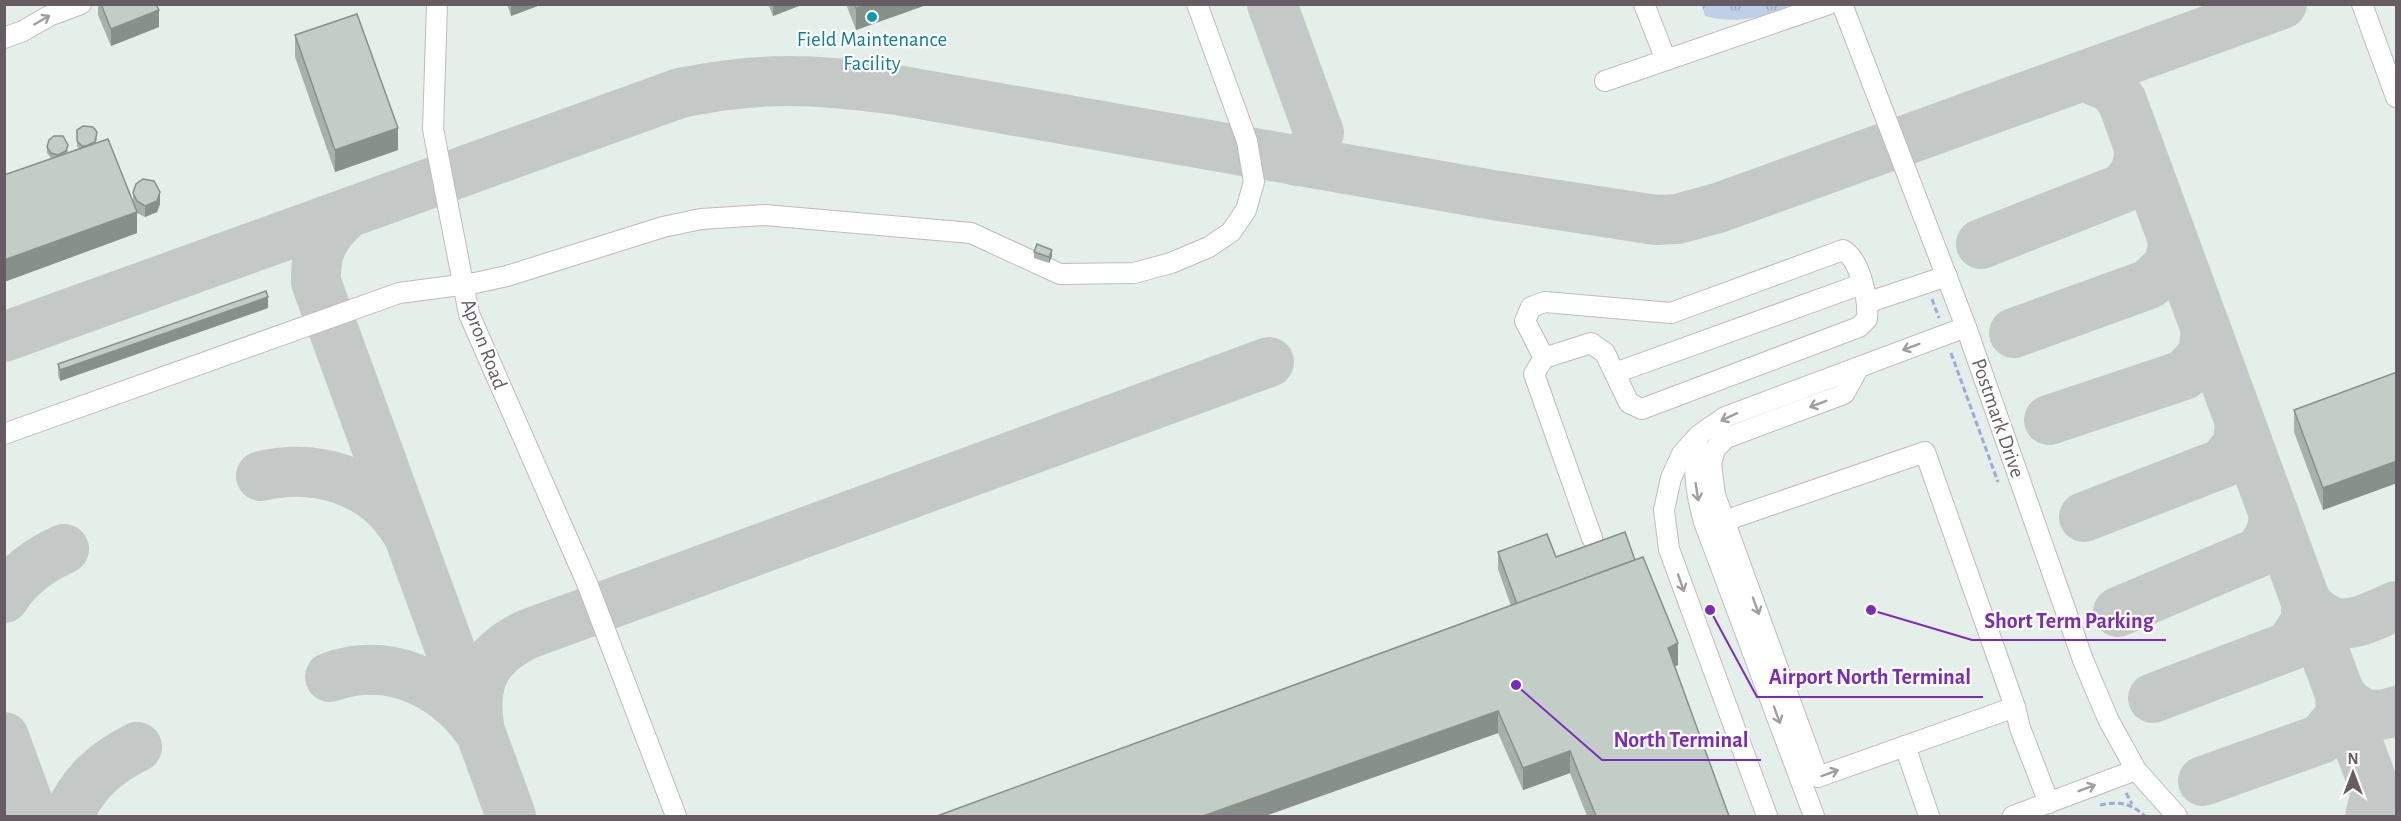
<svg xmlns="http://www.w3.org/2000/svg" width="2401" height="821" viewBox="0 0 2401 821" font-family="'Alegreya Sans',sans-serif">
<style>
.grass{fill:url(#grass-tufts)}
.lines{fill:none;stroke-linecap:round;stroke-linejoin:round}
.taxiway{stroke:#c4c8c7;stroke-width:50}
.minor-casing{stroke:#c1b9bf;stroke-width:22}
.path{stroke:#a2a8db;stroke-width:3;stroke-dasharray:6 3;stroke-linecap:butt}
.minor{stroke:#fff;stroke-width:20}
.wall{fill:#a7b0aa}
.shaded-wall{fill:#88908b}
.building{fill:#c2cdc6;stroke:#88908b;stroke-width:1.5}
.oneway{stroke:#a39da2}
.culture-dot{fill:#0f9aa8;stroke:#fff;stroke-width:2}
.labels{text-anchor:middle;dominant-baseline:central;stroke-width:4.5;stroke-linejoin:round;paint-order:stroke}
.culture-label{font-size:21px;fill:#0d838f;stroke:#fff}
.street-label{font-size:21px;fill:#655c64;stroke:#fff}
.leader{fill:none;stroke:#7b2cbf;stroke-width:2}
.callout-dot{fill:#7b2cbf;stroke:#fff;stroke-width:2}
.callout-label{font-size:22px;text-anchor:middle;font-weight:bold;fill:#7b2cbf;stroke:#fff;stroke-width:4.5;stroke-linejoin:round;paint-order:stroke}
</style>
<defs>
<pattern id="grass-tufts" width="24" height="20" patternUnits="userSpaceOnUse" patternTransform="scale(1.5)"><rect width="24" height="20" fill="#bfcfe8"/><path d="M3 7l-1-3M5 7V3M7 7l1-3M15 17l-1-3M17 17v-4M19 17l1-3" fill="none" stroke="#9fabc0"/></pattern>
</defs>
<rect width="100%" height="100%" fill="#e4efe9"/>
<path class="grass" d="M1702 5V4L1790 5C1764 19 1734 24 1705 16Z"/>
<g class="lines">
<g class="taxiway">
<polyline points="1272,4 1319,133 1310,154 1298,161"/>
<polyline points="2084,76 2112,88 2122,101 2373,784 2375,797 2370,816"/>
<path d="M346 215C323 235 315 252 316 282L511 816"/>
<path d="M1981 244 2121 189C2135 178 2139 166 2139 148"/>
<polyline points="2014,333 2149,284 2168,266 2173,248 2172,238"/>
<path d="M4 337 680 93C762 76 815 79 897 90L1493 195 1656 220 1677 219 1718 208 2282 4"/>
<polyline points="2049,420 2184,375 2203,355 2206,329"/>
<path d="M261 476C315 463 375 480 405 530"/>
<polyline points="2084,517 2223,463 2238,444 2240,422"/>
<path d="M4 598C17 576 41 559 64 549"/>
<path d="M2306 602C2335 638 2361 621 2396 606"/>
<path d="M2118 612 2257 553C2269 541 2273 531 2274 514"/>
<path d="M330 677C387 657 442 681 477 728"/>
<path d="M2340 693C2353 713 2373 720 2396 711"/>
<polyline points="2153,698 2290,646 2306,621 2306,602"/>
<path d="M479 725C472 680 487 653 528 634L1269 362"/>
<polyline points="4,737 33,816"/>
<polyline points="2203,781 2321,739 2337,720 2341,710 2340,693"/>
<path d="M68 816C83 783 105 763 137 747"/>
</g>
<defs>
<g id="minor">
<polyline points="437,4 433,129 469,314 587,583 676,816"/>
<polyline points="1644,4 1666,60"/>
<polyline points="1842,4 1966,327 2083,660 2108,719 2136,770 2177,816"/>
<polyline points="2362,4 2396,97"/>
<polyline points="4,38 23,31 49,16 81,4"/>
<polyline points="1605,81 1829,4"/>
<polyline points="1869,302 1947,276"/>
<path d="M1544 358 1591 343 1605 353 1629 403 1642 409 1859 327 1867 319C1869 301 1860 259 1843 250L1671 313 1545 302 1531 307 1525 321 1544 358 1534 374 1592 538"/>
<polyline points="1615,373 1862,284"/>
<polyline points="4,434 399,293 475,283 507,276 663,227 701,219 765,215 971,233 1060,274 1134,273 1171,263 1209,247 1231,232 1246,210 1254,182 1247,141 1197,4"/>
<path d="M1698 437C1692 467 1696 493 1704 522L1814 816"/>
<polyline points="1724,521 1925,452 2015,707 1818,777 1782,679 1780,674 1715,495 1711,464 1715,449 1726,438 1844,394 1859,367"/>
<polyline points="2015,707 2020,728 2049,803"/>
<polyline points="1905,746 1929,816"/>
<polyline points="1767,816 1669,549 1664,510 1671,478 1682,454 1699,435 1725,417 1966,327"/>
<polyline points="2013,816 2136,770"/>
</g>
</defs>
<use href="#minor" class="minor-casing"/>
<g class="path">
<polyline points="1932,299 1939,318"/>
<polyline points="1951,353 1998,482"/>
<polyline points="2126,793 2132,804"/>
<path d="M2100 805C2120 801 2130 803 2145 816"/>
</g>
<use href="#minor" class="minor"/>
</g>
<g class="wall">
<polygon points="98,4 156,4 159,27 111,46 98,15"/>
<polygon points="507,4 543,4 511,16"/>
<polygon points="768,4 804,4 773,16"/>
<polygon points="846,4 929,4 856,30"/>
<polygon points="295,35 398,150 335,172 295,57"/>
<polygon points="77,130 97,138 96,143 133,203 133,193 160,204 157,212 145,217 137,213 137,233 4,282 4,175 51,158 47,153 47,147 68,150 67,153 79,148 77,147"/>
<polygon points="1034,252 1052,256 1049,263 1034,258"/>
<polygon points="268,308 60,381 58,375 58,364"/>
<polygon points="2397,372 2397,483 2323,510 2294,432 2294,410"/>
<polygon points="1498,552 1556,557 1635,560 1678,665 1674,666 1729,816 1587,816 1570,773 1523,790 1498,733 1265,816 1511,606 1498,569"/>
</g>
<g class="shaded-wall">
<polygon points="511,4 543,4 511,16"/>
<polygon points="773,4 804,4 773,16"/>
<polygon points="867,4 929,4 856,30 856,8"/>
<polygon points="159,10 159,27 111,46 111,29"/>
<polygon points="398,128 398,150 335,172 335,150"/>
<polygon points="160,192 160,204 157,212 145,217 145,206"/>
<polygon points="137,212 137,233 4,282 4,260"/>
<polygon points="1052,250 1052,256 1049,263 1049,257"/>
<polygon points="268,297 268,308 60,381 60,370"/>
<polygon points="2397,461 2397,483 2323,510 2323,488"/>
<polygon points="1678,643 1678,665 1668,670 1668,648"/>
<polygon points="1498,711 1498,733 1265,816 1203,816"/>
<polygon points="1570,751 1570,773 1523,790 1523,768"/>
</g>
<g class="building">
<polygon points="101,4 156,4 159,10 111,29"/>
<polygon points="854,4 867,4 856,8"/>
<polygon points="357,14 398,128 335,150 295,35"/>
<polygon points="83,126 93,127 97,132 95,142 86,146 82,146 77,141 77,130"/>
<polygon points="54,136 63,136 68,145 66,151 58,155 51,153 47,147 49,140"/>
<polygon points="108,139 137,212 4,260 4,175"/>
<polygon points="143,179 154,181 160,192 157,201 145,206 137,201 133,193 136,184"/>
<polygon points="1037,244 1052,250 1049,257 1034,252"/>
<polygon points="266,291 268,297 60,370 58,364"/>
<polygon points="2397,372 2397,461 2323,488 2294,410"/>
<polygon points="1625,532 1635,560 1517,604 1498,552 1547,534 1556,557"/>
<polygon points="1643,557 1678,643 1668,648 1729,816 1596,816 1570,751 1523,768 1498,711 1203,816 937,816"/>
</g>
<defs><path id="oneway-shaft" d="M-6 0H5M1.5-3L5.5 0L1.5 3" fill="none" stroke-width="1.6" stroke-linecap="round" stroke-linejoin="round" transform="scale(1.5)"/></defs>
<g class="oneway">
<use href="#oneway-shaft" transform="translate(42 20) rotate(-30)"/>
<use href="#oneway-shaft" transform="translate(1911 347) rotate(159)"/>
<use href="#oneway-shaft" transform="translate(1818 404) rotate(159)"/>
<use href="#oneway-shaft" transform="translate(1729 417) rotate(155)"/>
<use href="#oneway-shaft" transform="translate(1697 492) rotate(81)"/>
<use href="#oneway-shaft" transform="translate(1681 583) rotate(71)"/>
<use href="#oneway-shaft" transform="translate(1756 606) rotate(70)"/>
<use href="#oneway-shaft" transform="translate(1777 715) rotate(70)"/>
<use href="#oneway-shaft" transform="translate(1830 773) rotate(-20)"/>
<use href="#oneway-shaft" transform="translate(2087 788) rotate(-21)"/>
</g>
<circle class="culture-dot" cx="872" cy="17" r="6"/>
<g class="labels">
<g class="culture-label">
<text x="872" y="39">Field Maintenance<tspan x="872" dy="24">Facility</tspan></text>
</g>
<g class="street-label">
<text transform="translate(484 344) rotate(69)">Apron Road</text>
<text transform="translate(1998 418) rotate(71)">Postmark Drive</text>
</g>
</g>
<path class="leader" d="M1871 610L1972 640H2166M1710 610L1757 697H1983M1516 685L1602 760H1761"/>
<g class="callout-dot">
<circle cx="1871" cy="610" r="6"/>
<circle cx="1710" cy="610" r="6"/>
<circle cx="1516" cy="685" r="6"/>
</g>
<g class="callout-label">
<text x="2069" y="628">Short Term Parking</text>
<text x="1870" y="684">Airport North Terminal</text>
<text x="1681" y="747">North Terminal</text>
</g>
<rect width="2401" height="821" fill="none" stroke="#655c64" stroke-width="12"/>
<g transform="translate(2353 773)" stroke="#ffffff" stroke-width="4.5" paint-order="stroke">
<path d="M0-4.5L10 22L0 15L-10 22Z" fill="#655c64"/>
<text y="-9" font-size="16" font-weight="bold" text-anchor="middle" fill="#655c64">N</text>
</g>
</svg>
